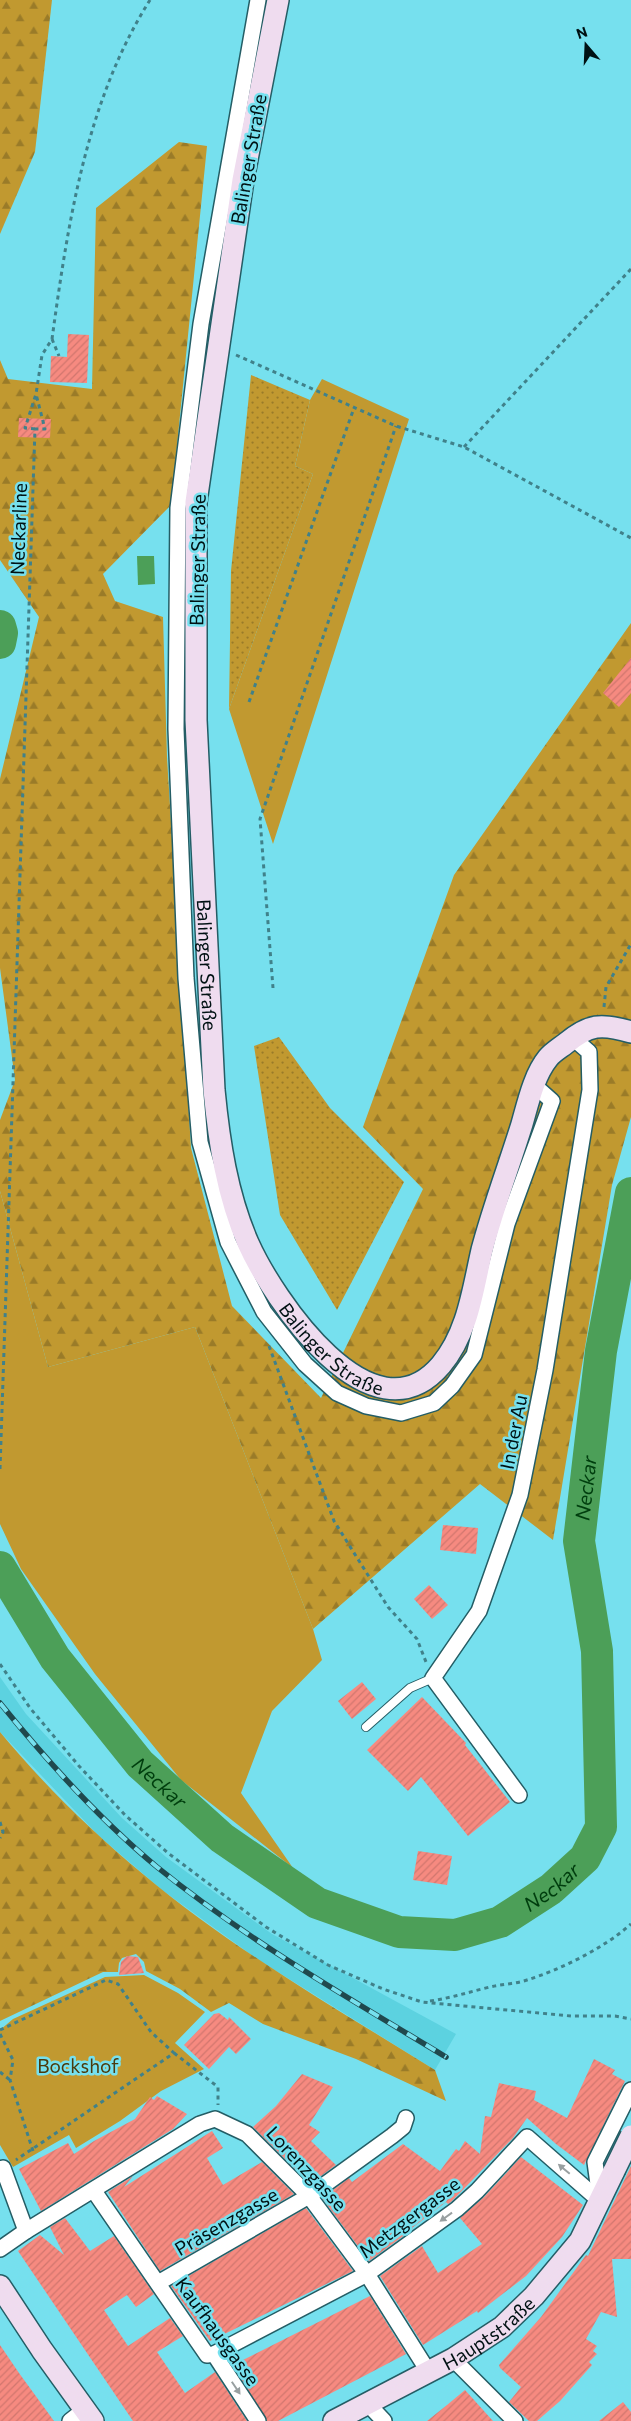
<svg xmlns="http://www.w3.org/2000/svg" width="631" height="2421" viewBox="0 0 631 2421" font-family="Commissioner,sans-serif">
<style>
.built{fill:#5cd2e0}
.green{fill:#c19930}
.forest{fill:url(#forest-firs)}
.garden{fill:url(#garden-dots)}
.water{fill:#4c9f58}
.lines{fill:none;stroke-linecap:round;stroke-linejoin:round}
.river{stroke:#4c9f58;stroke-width:32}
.building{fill:url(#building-hatch)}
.lane-casing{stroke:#245d65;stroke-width:10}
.street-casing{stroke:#245d65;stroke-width:18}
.secondary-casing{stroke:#245d65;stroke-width:24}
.path{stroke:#40818a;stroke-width:3;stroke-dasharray:4 4;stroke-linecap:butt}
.lane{stroke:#fff;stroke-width:8}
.street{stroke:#fff;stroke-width:15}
.secondary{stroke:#efdcef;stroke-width:21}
.rail-casing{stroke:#20494e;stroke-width:5.5}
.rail{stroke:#76e0ee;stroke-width:4;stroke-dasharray:11;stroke-linecap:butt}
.secondary-bridge-casing{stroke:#245d65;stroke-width:24;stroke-linecap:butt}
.secondary-bridge{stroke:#efdcef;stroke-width:21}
.oneway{fill:#99a0a1}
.labels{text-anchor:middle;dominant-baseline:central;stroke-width:5;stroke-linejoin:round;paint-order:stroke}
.street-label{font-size:19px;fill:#001113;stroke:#76e0ee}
.park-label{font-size:19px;fill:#4b3a0c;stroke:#76e0ee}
.water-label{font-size:20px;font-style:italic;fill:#003e0e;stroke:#76e0ee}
</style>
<defs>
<pattern id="forest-firs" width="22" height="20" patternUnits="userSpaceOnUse" patternTransform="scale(1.25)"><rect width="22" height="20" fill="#c19930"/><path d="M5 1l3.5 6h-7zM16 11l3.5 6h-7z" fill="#9a7b28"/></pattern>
<pattern id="garden-dots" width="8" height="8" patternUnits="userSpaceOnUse" patternTransform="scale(1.25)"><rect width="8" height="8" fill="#c19930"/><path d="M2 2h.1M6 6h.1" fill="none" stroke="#9a7b28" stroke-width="1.8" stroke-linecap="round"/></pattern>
<pattern id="building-hatch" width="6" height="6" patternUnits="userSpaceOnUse" patternTransform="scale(1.25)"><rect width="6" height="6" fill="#f68a80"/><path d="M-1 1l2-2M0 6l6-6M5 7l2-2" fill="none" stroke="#d1766e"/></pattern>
</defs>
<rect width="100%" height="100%" fill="#76e0ee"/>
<polygon class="built" points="0,1677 26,1714 122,1818 166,1857 272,1934 456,2034 435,2070 257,1959 162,1890 99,1836 0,1732"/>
<g class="green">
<polygon points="322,379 409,419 273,844 229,709 313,474 295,466 310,400"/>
<polygon points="0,1191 48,1367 195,1327 313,1629 322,1660 272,1711 241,1793 293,1868 181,1780 95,1674 21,1569 0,1524"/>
<polygon points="144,1975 178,1993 205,2012 175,2043 204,2069 161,2091 120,2121 76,2148 69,2135 13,2167 0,2145 0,2030 13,2019 105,1977"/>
</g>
<g class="forest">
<polygon points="0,0 52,0 35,152 0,234"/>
<polygon points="179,142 207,146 171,505 103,574 115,601 163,617 167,757 191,1148 232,1306 321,1398 423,1189 363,1127 454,875 631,623 631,1117 612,1185 553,1540 480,1484 313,1629 195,1327 48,1367 0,1191 0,1120 15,1080 0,968 0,779 39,617 0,560 0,360 8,379 92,389 96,208"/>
<path d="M0 1732C73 1820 162 1896 258 1959 316 1998 376 2033 435 2070L446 2101 356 2059 263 2024 229 2003 211 2012 180 1989 146 1971 144 1962 136 1954 122 1958 119 1963 118 1972H103L0 2021Z"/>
</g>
<g class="garden">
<polygon points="251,375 310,400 295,466 313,474 229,709 231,571"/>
<polygon points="279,1037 330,1108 404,1182 337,1310 280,1215 254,1046"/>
</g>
<polygon class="water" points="137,556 154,556 155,584 138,585"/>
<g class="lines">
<g class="river">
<polyline points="0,626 2,633 0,643"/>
<path id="s1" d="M0 1567 55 1658 140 1764 222 1838 317 1903 399 1932 455 1935 500 1922 551 1889 585 1858 601 1827 597 1651 579 1541 601 1351 631 1193"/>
</g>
</g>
<g class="building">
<polygon points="68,334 89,335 87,383 50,382 51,356 67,357"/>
<polygon points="19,418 51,419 50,438 18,437"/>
<polygon points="631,658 631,693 619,707 603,693"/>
<polygon points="443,1525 478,1528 476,1554 440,1550"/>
<polygon points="429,1585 448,1605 432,1619 414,1599"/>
<polygon points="362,1682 376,1699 352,1719 338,1701"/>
<polygon points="422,1697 466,1743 465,1745 510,1802 468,1836 421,1777 408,1791 367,1750"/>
<polygon points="418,1851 452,1856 447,1885 413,1880"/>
<polygon points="127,1956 138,1957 144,1973 119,1975 121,1962"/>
<polygon points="219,2013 228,2020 229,2017 251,2039 236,2054 229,2047 209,2069 184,2045 214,2014"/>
<polygon points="594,2059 615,2070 612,2074 625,2081 584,2165 556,2144 527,2118 513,2138 451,2202 448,2204 446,2202 412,2228 413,2229 369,2261 322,2198 349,2178 352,2182 403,2144 440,2171 456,2149 459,2151 465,2141 480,2154 485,2116 491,2117 499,2083 536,2091 534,2100 567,2118"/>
<polygon points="302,2074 333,2087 309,2125 320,2132 311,2141 336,2165 310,2184 253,2127 276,2106"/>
<polygon points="157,2096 187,2114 173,2129 41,2211 19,2169 68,2143 74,2154 94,2141 135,2119 150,2097 154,2100"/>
<polygon points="212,2131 223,2148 207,2158 223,2185 262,2162 294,2194 160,2271 108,2192 133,2176 124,2187"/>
<polygon points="521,2157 583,2205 562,2237 526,2276 478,2313 477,2311 423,2345 380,2276 422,2246 438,2273 482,2244 460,2218 484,2197"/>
<polygon points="631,2166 631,2259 612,2259 617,2317 601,2312 586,2339 597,2346 593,2351 597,2354 589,2362 592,2365 560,2401 537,2421 529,2421 509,2402 521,2387 500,2368 499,2365 541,2317 586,2255 588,2256"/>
<polygon points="306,2208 353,2271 210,2341 171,2286"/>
<polygon points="65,2218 90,2251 114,2236 154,2294 136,2307 127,2295 104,2310 128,2346 170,2318 183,2336 157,2352 185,2393 215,2372 247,2421 133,2421 18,2251 40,2235 64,2255 50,2227"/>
<polygon points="370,2296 406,2354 278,2421 267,2421 233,2365"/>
<polygon points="0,2345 19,2373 54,2421 0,2421"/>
<polygon points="465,2390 493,2421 427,2421 447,2405"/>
<polygon points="623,2402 631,2412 631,2421 599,2421"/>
</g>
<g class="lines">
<defs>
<polyline id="lane" points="366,1727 410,1688 433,1678"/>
<g id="street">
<polyline points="258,0 201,324 178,508 176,729 186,978 200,1142 228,1242 264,1312 305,1364 337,1393 366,1406 401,1413 434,1403 452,1386 474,1355 507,1224 552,1101 534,1085"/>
<polyline points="519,1795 433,1678 479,1611 520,1495 545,1370 590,1090 589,1052 573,1038"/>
<polyline points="3,2168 26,2231"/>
<polyline points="94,2191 207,2355 214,2354 367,2274 457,2209 477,2191 527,2137 600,2201"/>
<polyline points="600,2199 595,2162 631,2090"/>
<polyline points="0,2249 26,2231 200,2124 215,2119 247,2134 309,2196 367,2274 428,2371"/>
<polyline points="158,2283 309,2196 392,2136 403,2127 406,2118"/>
<polyline points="214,2354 258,2421"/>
<polyline points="453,2359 515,2421"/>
<polyline points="368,2404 384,2421"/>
<polyline points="70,2421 84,2410"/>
</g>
<g id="secondary">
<path id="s2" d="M278 0 243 180 196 502V720L214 1090C219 1142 227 1195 248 1243 273 1299 372 1446 441 1365 468 1333 473 1289 482 1250 493 1208 509 1166 522 1124 528 1103 534 1075 548 1058 553 1052 560 1048 565 1044 589 1024 601 1023 631 1032"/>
<polyline points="0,2286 42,2350 93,2421"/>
<path id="s3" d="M334 2421 453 2359 502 2327 534 2296 580 2241 614 2171"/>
</g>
</defs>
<use href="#lane" class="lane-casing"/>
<use href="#street" class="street-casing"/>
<use href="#secondary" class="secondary-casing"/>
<g class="path">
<polyline points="52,339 59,356"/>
<polyline points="236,355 396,426 464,447 631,538"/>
<path d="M35 429 25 428 36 394 42 355 52 339C68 223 86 101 150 0"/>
<polyline points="464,447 631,269"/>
<polyline points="249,702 354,408"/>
<polyline points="273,988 260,819 396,426"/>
<polyline points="604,1007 606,987 631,944"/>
<polyline points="269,1346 334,1521 388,1607 417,1639 426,1662"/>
<polyline points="0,1469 35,429 45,429 36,394"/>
<polyline points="0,1664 30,1708 79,1766 125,1815 168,1853 266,1927 328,1965 383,1989 422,2002 571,2016 615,2016 631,2019"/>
<polyline points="0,1822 3,1832 0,1838"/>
<path d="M430 2001C451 1998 469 1992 490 1987 502 1984 515 1984 527 1980 562 1969 604 1948 631 1924"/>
<polyline points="0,2030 106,1980 118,1984 151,2032 174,2053 16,2160"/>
<polyline points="0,2034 13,2060 10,2080 33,2151"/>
<polyline points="174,2053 218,2087 218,2105"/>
<polyline points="0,2072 10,2080"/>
</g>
<use href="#lane" class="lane"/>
<use href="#street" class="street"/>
<use href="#secondary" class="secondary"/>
<defs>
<path id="rail" d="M0 1703C47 1761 99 1819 157 1867 247 1940 347 1997 446 2057"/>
</defs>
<use href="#rail" class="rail-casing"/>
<use href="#rail" class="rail"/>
<defs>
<polyline id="secondary-bridge" points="614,2171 631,2136"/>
</defs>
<use href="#secondary-bridge" class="secondary-bridge-casing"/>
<use href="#secondary-bridge" class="secondary-bridge"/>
</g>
<defs><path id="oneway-solid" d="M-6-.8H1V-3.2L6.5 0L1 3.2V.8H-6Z" transform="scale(1.25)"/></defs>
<g class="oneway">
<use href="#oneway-solid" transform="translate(564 2169) rotate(-140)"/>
<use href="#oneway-solid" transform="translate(446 2217) rotate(144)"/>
<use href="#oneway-solid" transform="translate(236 2388) rotate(56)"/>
</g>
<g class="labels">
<g class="street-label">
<text transform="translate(248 159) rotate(-80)">Balinger Straße</text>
<text transform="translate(18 529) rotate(-88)">Neckarline</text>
<text transform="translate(197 560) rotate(-89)">Balinger Straße</text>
<text stroke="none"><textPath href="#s2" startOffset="972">Balinger Straße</textPath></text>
<text stroke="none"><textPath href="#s2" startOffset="1392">Balinger Straße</textPath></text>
<text transform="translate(513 1432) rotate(-79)">In der Au</text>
<text transform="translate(307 2168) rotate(47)">Lorenzgasse</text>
<text transform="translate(409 2217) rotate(-37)">Metzgergasse</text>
<text transform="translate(226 2221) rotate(-30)">Präsenzgasse</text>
<text transform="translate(218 2331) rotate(54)">Kaufhausgasse</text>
<text stroke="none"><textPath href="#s3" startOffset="178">Hauptstraße</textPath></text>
</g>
<g class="park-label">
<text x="78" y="2065">Bockshof</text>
</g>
<g class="water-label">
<text stroke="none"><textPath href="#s1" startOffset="1140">Neckar</textPath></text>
<text stroke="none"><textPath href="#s1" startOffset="269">Neckar</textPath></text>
<text stroke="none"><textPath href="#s1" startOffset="720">Neckar</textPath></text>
</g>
</g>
<g transform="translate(586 45) rotate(341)" stroke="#76e0ee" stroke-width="4" paint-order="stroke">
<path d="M0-4L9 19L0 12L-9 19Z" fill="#001113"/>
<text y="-8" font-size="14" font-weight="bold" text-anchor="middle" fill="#001113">N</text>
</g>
</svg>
